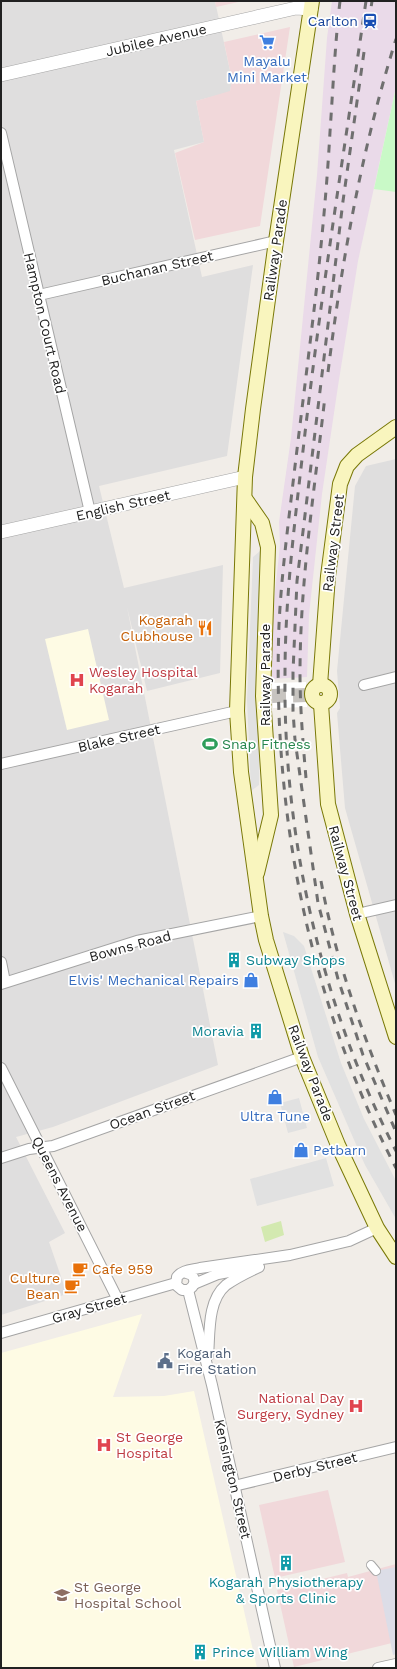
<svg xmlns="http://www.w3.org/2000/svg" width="397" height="1669" viewBox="0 0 397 1669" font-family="'Work Sans',sans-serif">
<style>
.residential{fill:#dfdede}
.commercial{fill:#f1d8da}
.industrial{fill:#eadae9}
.education{fill:#fefbe4}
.grass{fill:#d3e9b0}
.park{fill:#c9f9c7}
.parking{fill:#e1e1e1}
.plaza{fill:#dcdde7}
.pier{fill:#fff}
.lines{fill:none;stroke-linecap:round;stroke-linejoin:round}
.secondary-tunnel{stroke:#c7c4c0;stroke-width:14;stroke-dasharray:14 7;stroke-linecap:butt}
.pedestrian-casing{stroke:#a5a5a5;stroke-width:10}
.minor-casing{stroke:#a5a5a5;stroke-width:12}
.tertiary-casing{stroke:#a5a5a5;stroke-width:14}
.secondary-casing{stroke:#797807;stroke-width:16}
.pedestrian{stroke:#fff;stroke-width:8}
.minor{stroke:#fff;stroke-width:10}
.tertiary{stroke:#fff;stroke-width:13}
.secondary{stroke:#f9f5be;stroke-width:14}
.rail{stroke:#6f6f6f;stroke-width:3;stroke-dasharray:8 8;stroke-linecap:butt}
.labels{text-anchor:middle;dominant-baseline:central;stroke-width:3.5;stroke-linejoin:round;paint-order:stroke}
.transit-label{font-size:14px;fill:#164399;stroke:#fff;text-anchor:end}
.street-label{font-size:14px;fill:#212121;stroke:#fff}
.shop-label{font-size:14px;fill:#366cbe;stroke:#fff}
.food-label{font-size:14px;fill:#c56008;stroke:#fff;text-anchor:end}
.health-label{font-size:14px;fill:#be3a42;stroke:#fff;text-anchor:start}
.leisure-label{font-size:14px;fill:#27864d;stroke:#fff;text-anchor:start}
.culture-label{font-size:14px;fill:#0d838f;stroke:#fff;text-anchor:start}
.service-label{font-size:14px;fill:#4e5e75;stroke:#fff;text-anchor:start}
.education-label{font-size:14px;fill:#785e54;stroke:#fff;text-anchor:start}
</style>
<rect width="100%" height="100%" fill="#f1ede8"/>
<g class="residential">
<polygon points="1,1 215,1 232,80 230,92 196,101 204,142 174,150 202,277 253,265 227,456 99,486 124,588 223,565 220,673 147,691 127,607 218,1065 53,1127 16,1137 65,1233 49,1242 67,1294 1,1315"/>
<polygon points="396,459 396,987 345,808 337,713 340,708 337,671 355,486 366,466"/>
</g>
<g class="commercial">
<polygon points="215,1 243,1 216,7"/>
<polygon points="290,27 260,226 195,240 175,153 204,142 196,101 230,91 232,80 224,42"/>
<polygon points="328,1490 345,1562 275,1578 259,1505"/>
<polygon points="396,1564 396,1642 294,1667 277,1590 347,1573 348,1577"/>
</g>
<polygon class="industrial" points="332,1 396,1 396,87 358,261 338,386 322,494 309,615 307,677 271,679 272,620 280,545 279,522 291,438 317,175 327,38"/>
<g class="education">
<polygon points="88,629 109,720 67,730 45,639"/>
<polygon points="142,1314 113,1397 164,1396 194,1391 257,1668 1,1668 1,1353"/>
</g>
<polygon class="grass" points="281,1221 284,1235 265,1242 261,1227"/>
<polygon class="park" points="396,87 396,192 374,189"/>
<g class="parking">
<polygon points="261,550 259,785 251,791 247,700 253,557"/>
<polygon points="283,932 294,936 304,946 341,1063 364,1119 396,1181 396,1219 365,1165 318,1057"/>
<polygon points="299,1098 307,1128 288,1133 280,1103"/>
<polygon points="326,1158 334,1186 257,1206 250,1179"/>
</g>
<polygon class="plaza" points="396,1567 396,1654 393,1655 376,1571"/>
<polygon class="pier" points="306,682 307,707 273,708 272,683"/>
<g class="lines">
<polyline class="secondary-tunnel" points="272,696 308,695"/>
<defs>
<polyline id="pedestrian" points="371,1565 376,1571"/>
<g id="minor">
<polyline points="1,133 90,512"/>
<polyline points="39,295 276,241"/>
<polyline points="364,685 396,677"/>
<polyline points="1,764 237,711"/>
<polyline points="357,914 396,905"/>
<polyline points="1,962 5,982"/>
<polyline points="1,984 137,941 261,916"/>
<polyline points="1,1068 118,1300"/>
<polyline points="1,1158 29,1149 53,1146 302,1057"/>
<path d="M184 1272 192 1275C196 1281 195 1286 188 1290H182L176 1285 177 1277C182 1270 192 1270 200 1268L290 1255 349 1241 377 1228"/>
<polyline points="194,1284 218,1274 250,1268"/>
<polyline points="188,1290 212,1385 275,1668"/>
<polyline points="1,1333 176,1283"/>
<path d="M208 1356C210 1334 207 1301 226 1285 236 1278 248 1272 259 1267"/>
<polyline points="234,1486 396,1447"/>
<polyline points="378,1668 396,1664"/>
</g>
<g id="tertiary">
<polyline points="1,75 296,8 311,9"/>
<polyline points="1,532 245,477"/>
</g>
<g id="secondary">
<polyline points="312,1 276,241 253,409 245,477 237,711 241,772 261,916 266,940 302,1057 338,1145 377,1228 396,1257"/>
<polyline points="246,500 262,523 268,547 263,696 271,815 257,873"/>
<circle cx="321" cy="694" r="9"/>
<polyline points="320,685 328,576 340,484 347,466 357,455 396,427"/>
<polyline points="321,704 328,804 357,914 396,1037"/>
</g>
</defs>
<use href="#pedestrian" class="pedestrian-casing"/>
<use href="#minor" class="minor-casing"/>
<use href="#tertiary" class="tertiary-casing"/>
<use href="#secondary" class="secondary-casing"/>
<use href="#pedestrian" class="pedestrian"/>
<use href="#minor" class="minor"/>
<use href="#tertiary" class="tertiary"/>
<use href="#secondary" class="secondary"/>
<g class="rail">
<path d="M340 1C335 44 333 88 330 132 327 186 322 239 316 293 308 362 299 431 291 500 286 542 281 583 279 625 272 812 309 1001 396 1168"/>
<path d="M366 1C345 145 322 288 305 433 296 513 285 593 285 674 283 837 321 1005 396 1151"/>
<polyline points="369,22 372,1"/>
<polyline points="364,52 343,201 297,581 293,672 293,711 295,740 318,903 338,979 363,1055 396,1132"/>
<path d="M328 372C342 259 362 148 396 39"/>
<path d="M306 778C303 743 300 708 300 673 300 580 315 487 325 396"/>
<path d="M321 881C336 962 364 1039 396 1115"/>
</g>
</g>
<defs>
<symbol id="station-bare" viewBox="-9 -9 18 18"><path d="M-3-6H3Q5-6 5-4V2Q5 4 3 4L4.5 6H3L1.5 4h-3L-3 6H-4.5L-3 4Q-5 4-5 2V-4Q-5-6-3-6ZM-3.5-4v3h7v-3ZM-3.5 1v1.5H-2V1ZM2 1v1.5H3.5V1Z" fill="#1a4fb4" stroke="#fff" stroke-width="2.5" paint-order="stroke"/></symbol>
<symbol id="supermarket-bare" viewBox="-9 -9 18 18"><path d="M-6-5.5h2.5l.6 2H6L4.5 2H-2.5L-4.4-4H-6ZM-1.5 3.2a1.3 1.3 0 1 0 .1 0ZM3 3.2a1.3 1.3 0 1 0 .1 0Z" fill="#3f7fe0" stroke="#fff" stroke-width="2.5" paint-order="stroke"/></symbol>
<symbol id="restaurant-bare" viewBox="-9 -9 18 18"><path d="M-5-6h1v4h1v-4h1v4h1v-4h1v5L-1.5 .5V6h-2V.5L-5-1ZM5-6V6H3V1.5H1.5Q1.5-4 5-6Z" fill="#e8710a" stroke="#fff" stroke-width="2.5" paint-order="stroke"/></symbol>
<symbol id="hospital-bare" viewBox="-9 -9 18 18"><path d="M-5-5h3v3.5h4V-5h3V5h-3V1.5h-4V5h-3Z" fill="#e0444e" stroke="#fff" stroke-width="2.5" paint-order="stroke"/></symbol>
<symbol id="stadium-bare" viewBox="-9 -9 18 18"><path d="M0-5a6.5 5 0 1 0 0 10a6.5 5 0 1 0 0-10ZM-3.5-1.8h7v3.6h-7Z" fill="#2e9e5b" stroke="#fff" stroke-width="2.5" paint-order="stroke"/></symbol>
<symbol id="building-bare" viewBox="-9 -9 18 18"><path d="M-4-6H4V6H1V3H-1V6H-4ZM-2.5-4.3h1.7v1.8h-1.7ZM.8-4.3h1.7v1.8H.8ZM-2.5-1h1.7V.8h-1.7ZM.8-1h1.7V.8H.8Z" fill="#0f9aa8" stroke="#fff" stroke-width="2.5" paint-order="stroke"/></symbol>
<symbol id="shop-bare" viewBox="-9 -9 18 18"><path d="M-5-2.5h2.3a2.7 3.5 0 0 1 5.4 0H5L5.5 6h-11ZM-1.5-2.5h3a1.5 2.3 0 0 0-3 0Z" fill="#3f7fe0" stroke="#fff" stroke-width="2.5" paint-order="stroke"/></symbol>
<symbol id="cafe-bare" viewBox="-9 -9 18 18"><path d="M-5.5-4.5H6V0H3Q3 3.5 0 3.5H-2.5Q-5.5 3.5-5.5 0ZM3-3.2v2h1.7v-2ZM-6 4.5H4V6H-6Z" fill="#e8710a" stroke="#fff" stroke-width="2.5" paint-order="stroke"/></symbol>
<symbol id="civic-bare" viewBox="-9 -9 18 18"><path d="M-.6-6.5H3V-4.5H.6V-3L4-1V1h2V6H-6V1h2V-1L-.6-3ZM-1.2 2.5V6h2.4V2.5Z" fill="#5c6f8a" stroke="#fff" stroke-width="2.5" paint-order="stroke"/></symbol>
<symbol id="school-bare" viewBox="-9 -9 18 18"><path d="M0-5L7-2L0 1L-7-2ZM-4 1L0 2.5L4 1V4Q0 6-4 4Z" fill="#8d6e63" stroke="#fff" stroke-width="2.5" paint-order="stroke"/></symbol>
</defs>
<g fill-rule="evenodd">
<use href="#station-bare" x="359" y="10" width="22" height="22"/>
<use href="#supermarket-bare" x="256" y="31" width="22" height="22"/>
<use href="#restaurant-bare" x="194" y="617" width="22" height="22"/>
<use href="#hospital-bare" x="66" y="669" width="22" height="22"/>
<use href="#stadium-bare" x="199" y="733" width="22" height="22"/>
<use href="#building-bare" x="223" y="949" width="22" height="22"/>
<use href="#shop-bare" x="240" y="969" width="22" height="22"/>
<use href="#building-bare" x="245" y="1020" width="22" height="22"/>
<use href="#shop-bare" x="264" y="1086" width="22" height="22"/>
<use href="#shop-bare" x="290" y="1139" width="22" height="22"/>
<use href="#cafe-bare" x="69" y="1258" width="22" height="22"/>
<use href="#cafe-bare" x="61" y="1275" width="22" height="22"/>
<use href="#civic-bare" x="154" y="1350" width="22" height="22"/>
<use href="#hospital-bare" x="345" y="1395" width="22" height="22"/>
<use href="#hospital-bare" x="93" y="1434" width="22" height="22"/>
<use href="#building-bare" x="275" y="1552" width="22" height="22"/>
<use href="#school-bare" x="51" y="1584" width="22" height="22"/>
<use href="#building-bare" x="189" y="1641" width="22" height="22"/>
</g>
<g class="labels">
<g class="transit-label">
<text x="358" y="21">Carlton</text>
</g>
<g class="street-label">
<text transform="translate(156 40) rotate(-13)">Jubilee Avenue</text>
<text transform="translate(275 250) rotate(-82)">Railway Parade</text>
<text transform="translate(157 268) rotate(-13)">Buchanan Street</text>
<text transform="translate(45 323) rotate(77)">Hampton Court Road</text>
<text transform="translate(123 505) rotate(-13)">English Street</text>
<text transform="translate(333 543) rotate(-83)">Railway Street</text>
<text transform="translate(265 675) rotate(-90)">Railway Parade</text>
<text transform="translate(119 738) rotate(-13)">Blake Street</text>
<text transform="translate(346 873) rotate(75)">Railway Street</text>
<text transform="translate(130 946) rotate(-15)">Bowns Road</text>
<text transform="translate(311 1073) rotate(69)">Railway Parade</text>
<text transform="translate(152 1110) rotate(-20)">Ocean Street</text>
<text transform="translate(60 1184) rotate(63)">Queens Avenue</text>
<text transform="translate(89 1308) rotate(-16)">Gray Street</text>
<text transform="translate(315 1467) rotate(-14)">Derby Street</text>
<text transform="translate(233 1479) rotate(77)">Kensington Street</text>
</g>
<g class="shop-label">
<text x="267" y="61">Mayalu<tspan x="267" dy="16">Mini Market</tspan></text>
<text x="239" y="980" text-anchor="end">Elvis' Mechanical Repairs</text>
<text x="275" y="1116">Ultra Tune</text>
<text x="313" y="1150" text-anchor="start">Petbarn</text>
</g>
<g class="food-label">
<text x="193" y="620">Kogarah<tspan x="193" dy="16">Clubhouse</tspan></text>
<text x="92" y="1269" text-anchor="start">Cafe 959</text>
<text x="60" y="1278">Culture<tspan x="60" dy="16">Bean</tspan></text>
</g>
<g class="health-label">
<text x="89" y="672">Wesley Hospital<tspan x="89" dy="16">Kogarah</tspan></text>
<text x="344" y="1398" text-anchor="end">National Day<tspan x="344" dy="16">Surgery, Sydney</tspan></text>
<text x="116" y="1437">St George<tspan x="116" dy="16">Hospital</tspan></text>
</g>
<g class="leisure-label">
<text x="222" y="744">Snap Fitness</text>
</g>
<g class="culture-label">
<text x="246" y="960">Subway Shops</text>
<text x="244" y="1031" text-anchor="end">Moravia</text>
<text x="286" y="1582" text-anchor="middle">Kogarah Physiotherapy<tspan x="286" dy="16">&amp; Sports Clinic</tspan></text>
<text x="212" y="1652">Prince William Wing</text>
</g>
<g class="service-label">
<text x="177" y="1353">Kogarah<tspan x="177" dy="16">Fire Station</tspan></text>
</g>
<g class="education-label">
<text x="74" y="1587">St George<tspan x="74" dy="16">Hospital School</tspan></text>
</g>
</g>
<rect width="397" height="1669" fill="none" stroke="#212121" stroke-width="4"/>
</svg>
